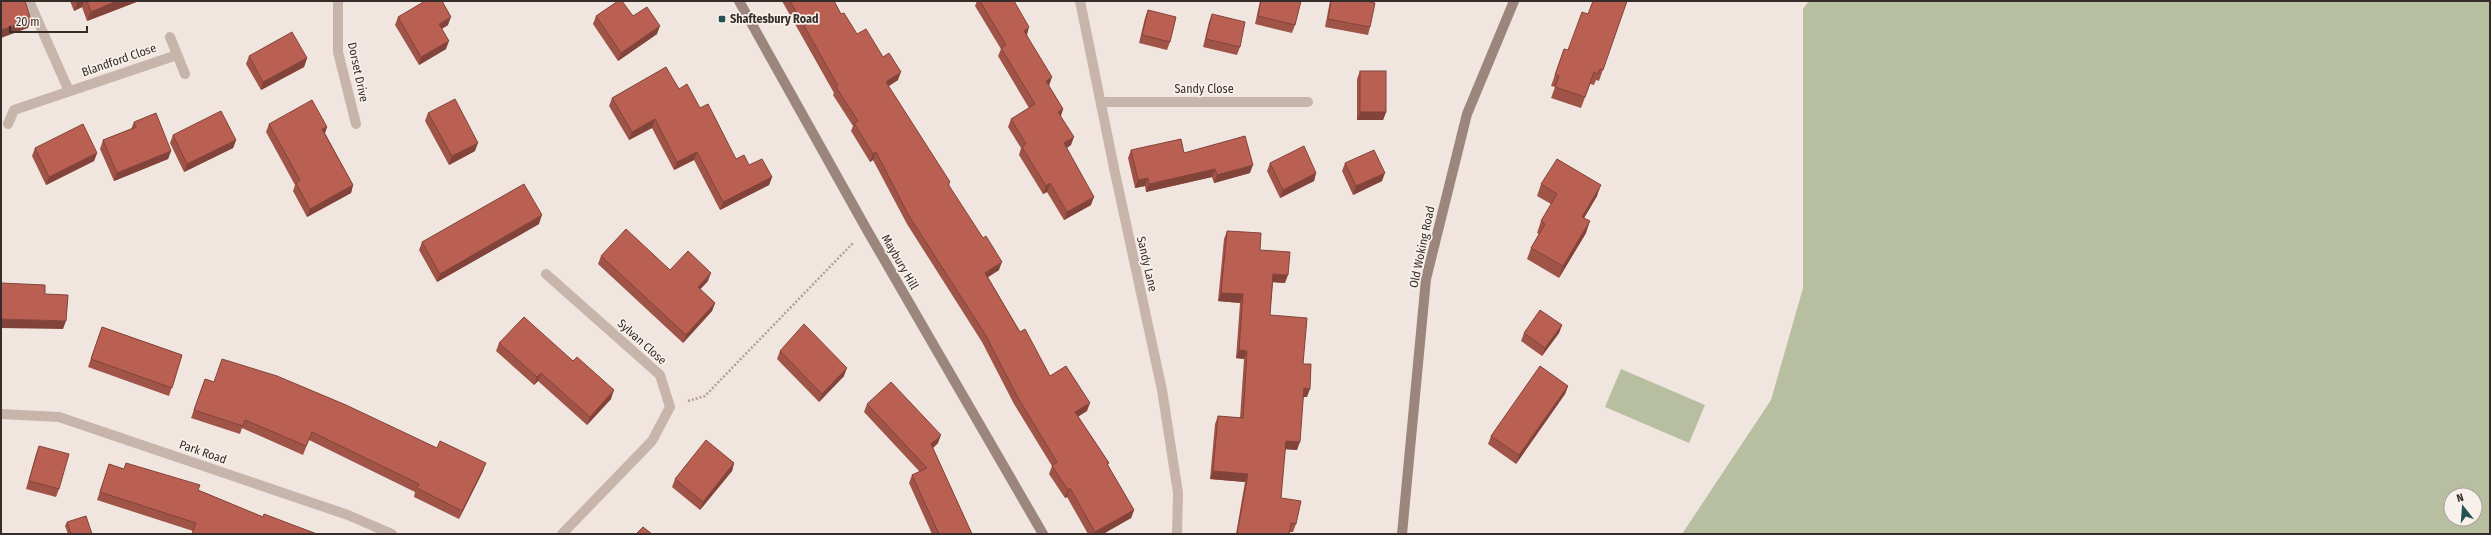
<svg xmlns="http://www.w3.org/2000/svg" width="2491" height="535" viewBox="0 0 2491 535" font-family="'Fira Sans Condensed',sans-serif">
<style>
.green{fill:#b8bea0;fill-rule:evenodd}
.lines{fill:none;stroke-linecap:round;stroke-linejoin:round}
.path{stroke:#b39f96;stroke-width:2.5;stroke-dasharray:2 2;stroke-linecap:butt}
.lane{stroke:#c7b5ac;stroke-width:10}
.street{stroke:#c7b5ac;stroke-width:10}
.secondary{stroke:#9b857d;stroke-width:10}
.wall{fill:#a05347}
.shaded-wall{fill:#82433a}
.building{fill:#ba6053;stroke:#82433a}
.poi-dot{fill:#235451;stroke:#f8f1eb;stroke-width:1.5}
.labels{text-anchor:middle;dominant-baseline:central;stroke-width:3.5;stroke-linejoin:round;paint-order:stroke}
.poi-label{font-size:12px;font-weight:bold;fill:#362c2a;stroke:#f8f1eb;text-anchor:start}
.street-label{font-size:12px;fill:#362c2a;stroke:#f8f1eb}
</style>
<rect width="100%" height="100%" fill="#f0e6df"/>
<g class="green">
<path d="M1809 1H2490V534H1682L1771 400 1803 288V9ZM2451 495H2475V519H2451Z"/>
<polygon points="1621,369 1705,405 1689,443 1605,407"/>
</g>
<g class="lines">
<polyline class="path" points="688,401 705,396 853,243"/>
<polyline class="lane" points="1114,168 1162,390 1178,493 1177,534"/>
<g class="street">
<polyline points="29,1 69,91"/>
<polyline points="338,1 338,52 356,124"/>
<polyline points="1080,1 1114,168"/>
<polyline points="170,37 185,74"/>
<polyline points="1101,102 1308,102"/>
<polyline points="8,124 14,110 177,55"/>
<polyline points="546,274 660,375 670,407 652,441 562,534"/>
<polyline points="1,414 59,417 348,515 392,534"/>
</g>
<g class="secondary">
<polyline points="739,1 867,230 1043,534"/>
<polyline points="1402,534 1426,279 1467,114 1514,1"/>
</g>
</g>
<g class="wall">
<polygon points="70,1 139,1 87,21 82,7 74,11"/>
<polygon points="782,1 834,1 841,14 857,34 883,57 898,80 888,86 950,182 949,186 999,270 988,277 1020,332 1050,376 1087,411 1078,416 1109,463 1108,465 1134,510 1131,518 1103,534 1088,534 1067,497 1065,498 1049,474 1052,466 1014,404 982,342 907,224 873,160 870,162 851,131 853,126 833,95 834,93"/>
<polygon points="977,1 1014,1 1027,35 1049,86 1063,109 1061,116 1071,145 1067,148 1091,205 1064,220 1047,192 1043,194 1019,155 1021,148 1008,127 1011,119 1029,108 998,56 1001,49 975,6"/>
<polygon points="1260,1 1301,1 1295,25 1292,33 1255,24"/>
<polygon points="1330,1 1364,1 1370,27 1368,35 1325,27"/>
<polygon points="1627,1 1599,81 1596,80 1594,85 1590,84 1581,108 1551,98 1555,87 1551,86 1564,49 1568,50 1588,14"/>
<polygon points="1148,10 1170,42 1167,50 1139,43 1145,18"/>
<polygon points="1212,14 1240,47 1237,55 1203,47 1209,22"/>
<polygon points="596,16 633,16 657,34 618,61 593,24"/>
<polygon points="398,17 448,25 442,29 446,49 419,65 395,25"/>
<polygon points="249,56 307,58 304,67 261,90 246,64"/>
<polygon points="1360,71 1386,112 1383,120 1357,120 1357,79"/>
<polygon points="679,89 700,108 736,159 772,177 769,185 720,210 694,160 674,170 652,128 629,140 609,106 612,98"/>
<polygon points="428,113 475,151 449,165 425,121"/>
<polygon points="134,122 171,151 168,159 114,181 100,149 103,140 131,129"/>
<polygon points="269,124 327,127 325,133 353,185 351,193 307,217 293,191 295,185 266,132"/>
<polygon points="173,135 236,140 233,148 184,172 170,143"/>
<polygon points="35,148 97,153 94,161 46,185 32,156"/>
<polygon points="1131,150 1184,153 1250,173 1214,183 1212,177 1146,192 1145,186 1135,188 1128,158"/>
<polygon points="1270,163 1316,173 1314,181 1280,198 1267,171"/>
<polygon points="1345,163 1382,181 1353,195 1342,171"/>
<polygon points="1541,184 1597,196 1584,218 1586,233 1559,278 1527,259 1531,248 1539,234 1537,233 1541,221 1551,204 1537,196"/>
<polygon points="539,224 437,282 419,250 422,242"/>
<polygon points="1227,231 1260,250 1285,283 1273,282 1270,315 1303,364 1307,397 1303,397 1297,450 1285,449 1281,498 1296,524 1293,532 1290,532 1289,534 1236,534 1245,482 1210,479 1215,424 1218,416 1240,418 1244,359 1236,358 1240,303 1218,301 1224,239"/>
<polygon points="601,256 670,270 708,281 700,289 715,303 712,311 683,343 598,264"/>
<polygon points="1562,325 1559,333 1542,356 1521,341 1524,333"/>
<polygon points="102,327 182,355 169,396 88,367"/>
<polygon points="499,343 573,361 611,399 587,425 538,381 534,385 496,351"/>
<polygon points="780,351 844,376 819,402 777,359"/>
<polygon points="205,379 483,471 459,519 414,497 415,492 309,440 303,455 242,428 240,434 191,418"/>
<polygon points="1568,386 1565,394 1516,464 1488,444 1491,436"/>
<polygon points="867,404 938,443 933,448 972,534 932,534 909,483 912,475 920,472 864,412"/>
<polygon points="39,446 59,489 56,497 26,489 36,454"/>
<polygon points="734,463 732,471 700,510 672,487 675,479"/>
<polygon points="109,464 124,469 198,490 263,517 317,534 193,531 97,500"/>
<polygon points="67,522 92,534 68,534 65,526"/>
</g>
<g class="shaded-wall">
<polygon points="78,1 84,1 82,7 74,11"/>
<polygon points="117,1 139,1 87,21 91,12"/>
<polygon points="451,17 448,25 436,32 439,24"/>
<polygon points="31,20 28,28 1,38 1,30"/>
<polygon points="660,26 657,34 618,61 621,53"/>
<polygon points="1029,27 1027,35 1024,31"/>
<polygon points="449,41 446,49 419,65 421,57"/>
<polygon points="307,58 304,67 261,90 263,82"/>
<polygon points="901,72 898,80 883,90 886,82"/>
<polygon points="1052,77 1049,86 1046,81"/>
<polygon points="1063,109 1060,117 1058,112"/>
<polygon points="1360,112 1386,112 1383,120 1357,120"/>
<polygon points="655,119 652,128 629,140 632,132"/>
<polygon points="327,127 324,135 322,129"/>
<polygon points="1074,137 1071,145 1061,151 1064,143"/>
<polygon points="236,140 233,148 184,172 187,164"/>
<polygon points="478,143 475,151 449,165 452,156"/>
<polygon points="171,151 168,159 114,181 117,173"/>
<polygon points="697,152 694,160 674,170 677,162"/>
<polygon points="876,152 873,160 870,162 873,154"/>
<polygon points="97,153 94,161 46,185 49,177"/>
<polygon points="1253,165 1250,173 1214,183 1217,175"/>
<polygon points="1215,169 1212,177 1146,192 1149,184"/>
<polygon points="1316,173 1314,181 1280,198 1283,190"/>
<polygon points="1385,173 1382,181 1353,195 1356,186"/>
<polygon points="772,177 769,185 720,210 723,202"/>
<polygon points="1148,178 1145,186 1135,188 1138,180"/>
<polygon points="1050,183 1047,192 1043,194 1046,186"/>
<polygon points="353,185 351,193 307,217 310,209"/>
<polygon points="1601,185 1597,196 1578,228 1582,217"/>
<polygon points="1094,197 1091,205 1064,220 1067,212"/>
<polygon points="542,215 539,224 437,282 440,274"/>
<polygon points="1590,221 1586,233 1559,278 1563,266"/>
<polygon points="1002,262 999,270 982,281 985,273"/>
<polygon points="711,273 708,281 695,295 698,287"/>
<polygon points="1273,274 1288,275 1285,283 1270,282"/>
<polygon points="1221,293 1243,294 1240,303 1218,301"/>
<polygon points="715,303 712,311 683,343 686,335"/>
<polygon points="1,319 66,321 63,329 1,328"/>
<polygon points="1562,325 1559,333 1542,356 1545,348"/>
<polygon points="1239,350 1247,351 1244,359 1236,358"/>
<polygon points="847,368 844,376 819,402 822,394"/>
<polygon points="541,373 538,381 534,385 537,377"/>
<polygon points="1568,386 1565,394 1516,464 1519,455"/>
<polygon points="1304,388 1310,389 1307,397 1301,397"/>
<polygon points="614,390 611,399 587,425 590,417"/>
<polygon points="1090,403 1087,411 1073,420 1075,412"/>
<polygon points="941,435 938,443 928,452 931,444"/>
<polygon points="1286,441 1300,442 1297,450 1283,449"/>
<polygon points="486,463 483,471 459,519 462,511"/>
<polygon points="734,463 732,471 700,510 703,502"/>
<polygon points="1213,471 1248,474 1245,482 1210,479"/>
<polygon points="1070,488 1067,497 1065,498 1068,490"/>
<polygon points="1134,510 1131,518 1103,534 1094,534 1095,532"/>
</g>
<g class="building">
<polygon points="1,1 25,1 31,20 1,30"/>
<polygon points="87,1 117,1 91,12"/>
<polygon points="425,1 442,1 451,17 439,24 449,41 421,57 398,17"/>
<polygon points="618,1 622,1 633,16 647,7 660,26 621,53 596,16"/>
<polygon points="790,1 834,1 841,14 844,13 857,34 866,29 883,57 889,53 901,72 886,82 950,182 948,184 983,238 986,236 1002,262 985,273 1020,332 1025,329 1050,376 1066,366 1090,403 1075,412 1109,463 1107,464 1134,510 1095,532 1070,488 1068,490 1052,466 1057,462 1017,396 985,334 909,216 876,152 873,154 854,123 858,121 836,87 838,86"/>
<polygon points="980,1 1014,1 1029,27 1024,31 1052,77 1046,81 1063,109 1058,112 1074,137 1064,143 1094,197 1067,212 1050,183 1046,186 1022,147 1026,144 1011,119 1035,104 1001,48 1006,45"/>
<polygon points="1261,1 1301,1 1295,25 1258,16"/>
<polygon points="1331,1 1364,1 1375,3 1370,27 1328,19"/>
<polygon points="1593,1 1627,1 1603,70 1600,69 1598,74 1594,72 1585,97 1555,87 1559,76 1555,75 1564,49 1568,50 1582,12 1588,14"/>
<polygon points="1148,10 1176,17 1170,42 1142,35"/>
<polygon points="1212,14 1245,22 1240,47 1206,39"/>
<polygon points="292,32 307,58 263,82 249,56"/>
<polygon points="666,67 679,89 687,84 700,108 708,104 736,159 744,155 749,165 762,159 772,177 723,202 697,152 677,162 655,119 632,132 612,98"/>
<rect x="1360" y="71" width="26" height="41"/>
<polygon points="455,99 478,143 452,156 428,113"/>
<polygon points="312,100 327,127 322,129 353,185 310,209 296,183 300,180 269,124"/>
<polygon points="221,111 236,140 187,164 173,135"/>
<polygon points="156,113 171,151 117,173 103,140 136,127 134,122"/>
<polygon points="83,124 97,153 49,177 35,148"/>
<polygon points="1245,136 1253,165 1217,175 1215,169 1149,184 1148,178 1138,180 1131,150 1181,139 1184,153"/>
<polygon points="1304,146 1316,173 1283,190 1270,163"/>
<polygon points="1374,150 1385,173 1356,186 1345,163"/>
<polygon points="1557,159 1601,185 1582,217 1590,221 1563,266 1531,248 1545,224 1541,221 1557,194 1541,184"/>
<polygon points="524,184 542,215 440,274 422,242"/>
<polygon points="626,229 670,270 688,251 711,273 698,287 715,303 686,335 601,256"/>
<polygon points="1227,231 1261,233 1260,250 1290,252 1288,275 1273,274 1270,315 1307,318 1303,364 1311,364 1310,389 1304,388 1300,442 1286,441 1281,498 1301,501 1296,524 1291,523 1289,534 1237,534 1248,474 1213,471 1218,416 1243,418 1247,351 1239,350 1243,294 1221,293"/>
<polygon points="1,283 45,285 45,294 68,295 66,321 1,319"/>
<polygon points="1540,310 1562,325 1545,348 1524,333"/>
<polygon points="524,317 573,361 577,357 614,390 590,417 541,373 537,377 499,343"/>
<polygon points="804,324 847,368 822,394 780,351"/>
<polygon points="102,327 182,355 172,388 91,359"/>
<polygon points="222,359 277,376 346,405 437,448 440,441 486,463 462,511 417,488 419,484 312,432 306,446 245,420 243,426 194,410 205,379 214,382"/>
<polygon points="1540,366 1568,386 1519,455 1491,436"/>
<polygon points="891,382 941,435 931,444 972,534 939,534 912,475 927,468 867,404"/>
<polygon points="706,440 734,463 703,502 675,479"/>
<polygon points="39,446 69,454 59,489 29,481"/>
<polygon points="126,463 200,485 198,490 263,517 264,514 317,534 192,534 196,523 100,492 109,464 124,469"/>
<polygon points="86,516 92,534 71,534 67,522"/>
<polygon points="643,527 652,534 636,534"/>
</g>
<rect class="poi-dot" x="718" y="15" width="8" height="8" rx="2"/>
<g class="labels">
<g class="poi-label">
<text x="730" y="19">Shaftesbury Road</text>
</g>
<g class="street-label">
<text transform="translate(119 60) rotate(-19)">Blandford Close</text>
<text transform="translate(358 72) rotate(78)">Dorset Drive</text>
<text x="1204" y="89">Sandy Close</text>
<text transform="translate(1422 247) rotate(-78)">Old Woking Road</text>
<text transform="translate(900 262) rotate(60)">Maybury Hill</text>
<text transform="translate(1147 264) rotate(77)">Sandy Lane</text>
<text transform="translate(642 342) rotate(42)">Sylvan Close</text>
<text transform="translate(203 452) rotate(19)">Park Road</text>
</g>
</g>
<rect width="2491" height="535" fill="none" stroke="#362c2a" stroke-width="4"/>
<g transform="translate(2463 507) rotate(343)"><circle r="19" fill="#f8f1eb" stroke="#aaa29e"/>
<path d="M0-3L7 15L0 10L-7 15Z" fill="#235451"/>
<text y="-6" font-size="11" font-weight="bold" text-anchor="middle" fill="#362c2a">N</text>
</g>
<path d="M10 26v6h77v-6" fill="none" stroke="#362c2a" stroke-width="2"/>
<text x="16" y="26" font-size="12" fill="#362c2a" stroke="#f8f1eb" stroke-width="3" paint-order="stroke">20 m</text>
</svg>
